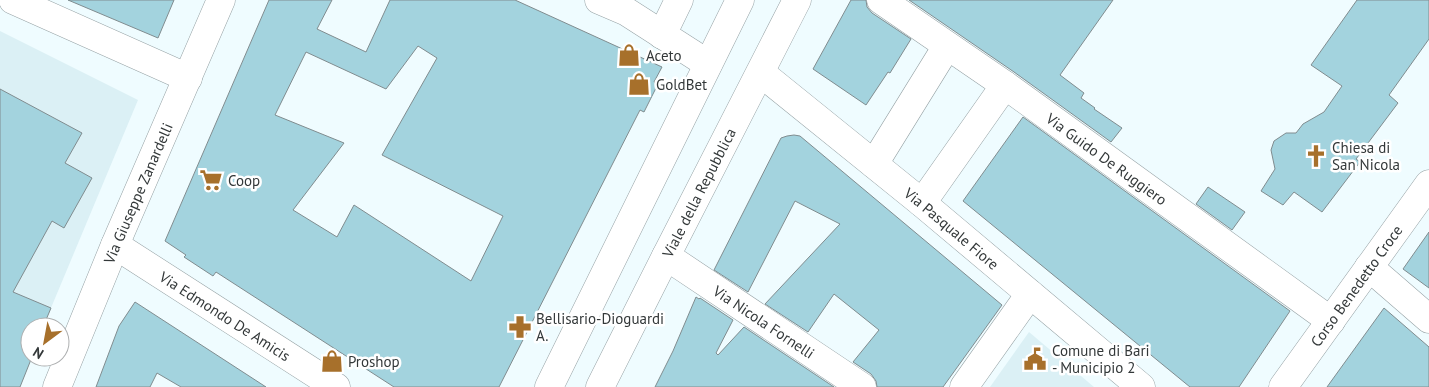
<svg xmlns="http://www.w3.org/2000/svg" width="1429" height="387" viewBox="0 0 1429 387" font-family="'PT Sans',sans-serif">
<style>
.built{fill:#dbf0f5}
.building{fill:#a3d3de;stroke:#808c8f;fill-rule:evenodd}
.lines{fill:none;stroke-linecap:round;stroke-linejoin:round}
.minor-casing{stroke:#96a2a5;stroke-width:29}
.secondary-casing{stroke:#96a2a5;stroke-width:29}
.minor{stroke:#fff;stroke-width:28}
.secondary{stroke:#fff;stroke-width:28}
.labels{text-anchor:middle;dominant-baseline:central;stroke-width:5;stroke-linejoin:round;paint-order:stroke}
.poi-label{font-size:15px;fill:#333839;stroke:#fff;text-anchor:start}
.street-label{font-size:15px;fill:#333839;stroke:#fff}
</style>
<rect width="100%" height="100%" fill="#effcff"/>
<g class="built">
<polygon points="0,31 138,100 43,327 30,327 30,357 0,387"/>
<polygon points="1029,332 1094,387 990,387"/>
</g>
<g class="building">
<polygon points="68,0 174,0 158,38"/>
<path d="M269 0H332L317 29 366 52 390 0H515L662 67 654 82 658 84 644 112 640 110 499 387H394L216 272 213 276 184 257 186 255 165 241ZM418 46 437 58 382 155 503 216 471 281 354 205 337 237 293 210 344 143 275 115 306 52 386 89Z"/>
<polygon points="851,0 866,0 867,7 872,13 911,39 890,73 888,72 866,105 813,69"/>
<polygon points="909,0 1113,0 1060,75 1084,93 1081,98 1095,108 1094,109 1122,128 1111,142 1014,72"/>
<polygon points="1357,0 1429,0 1429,39 1389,95 1398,103 1356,159 1360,162 1322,212 1294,192 1283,205 1261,191 1275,169 1271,150 1274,141 1286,133 1296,133 1303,124 1324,112 1342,86 1311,65"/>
<polygon points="0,89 82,133 65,163 92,178 64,228 52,221 13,292 51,308 43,327 30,327 30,357 32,357 20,387 0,387"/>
<polygon points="1023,117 1290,311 1239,387 1190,387 963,201"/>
<polygon points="794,135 800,136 1002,305 943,387 877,387 876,381 871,374 853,362 879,330 834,294 808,332 765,304 840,224 795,201 748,292 714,270 781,138 787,136"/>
<polygon points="1208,187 1245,212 1232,230 1196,204"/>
<polygon points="1429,232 1429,288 1403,269"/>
<polygon points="696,297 699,299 700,298 733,320 716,353 718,355 744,327 834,387 655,387 673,351"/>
<polygon points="135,302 266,387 181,387 157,373 150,387 96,387 119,326"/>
<polygon points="1384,308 1429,347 1429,387 1327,387"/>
</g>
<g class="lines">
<defs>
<g id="minor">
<polyline points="13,0 188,78"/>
<polyline points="599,0 627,12 708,64"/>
<path id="s1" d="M881 0 1005 85 1331 321"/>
<polyline points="662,35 679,0"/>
<path id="s2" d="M761 73 922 203 1141 387"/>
<polyline points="874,164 947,46"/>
<polyline points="922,203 1005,85"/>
<path id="s3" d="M115 245 336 387"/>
<path id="s4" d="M666 256 862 387"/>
<polyline points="1369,267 1429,319"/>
<path id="s5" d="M57 387 115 245 221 0"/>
<polyline points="964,387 1030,294"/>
<path id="s6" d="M1283 387 1429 184"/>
</g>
<g id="secondary">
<polyline points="549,387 740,0"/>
<path id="s7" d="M600 387 666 256 797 0"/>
</g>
</defs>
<use href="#minor" class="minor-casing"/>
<use href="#secondary" class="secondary-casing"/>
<use href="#minor" class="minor"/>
<use href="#secondary" class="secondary"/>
</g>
<defs>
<symbol id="shop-bare" viewBox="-9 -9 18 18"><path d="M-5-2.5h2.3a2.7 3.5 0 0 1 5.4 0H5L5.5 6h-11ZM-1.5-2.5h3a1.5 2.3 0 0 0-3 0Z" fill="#a7702b" stroke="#fff" stroke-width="2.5" paint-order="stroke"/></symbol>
<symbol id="church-bare" viewBox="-9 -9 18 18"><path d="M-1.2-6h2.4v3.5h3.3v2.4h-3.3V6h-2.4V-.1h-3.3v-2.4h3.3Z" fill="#a7702b" stroke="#fff" stroke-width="2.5" paint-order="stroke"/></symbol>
<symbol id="supermarket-bare" viewBox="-9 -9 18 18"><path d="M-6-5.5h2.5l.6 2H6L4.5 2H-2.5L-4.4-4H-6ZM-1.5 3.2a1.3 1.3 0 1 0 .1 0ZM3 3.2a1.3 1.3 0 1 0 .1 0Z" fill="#a7702b" stroke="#fff" stroke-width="2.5" paint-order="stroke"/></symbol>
<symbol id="pharmacy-bare" viewBox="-9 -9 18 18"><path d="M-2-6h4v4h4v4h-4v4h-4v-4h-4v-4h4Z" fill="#a7702b" stroke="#fff" stroke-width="2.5" paint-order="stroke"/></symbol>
<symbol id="civic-bare" viewBox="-9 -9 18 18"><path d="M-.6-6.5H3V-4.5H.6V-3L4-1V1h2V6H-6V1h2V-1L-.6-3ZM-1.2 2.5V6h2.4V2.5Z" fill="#a7702b" stroke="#fff" stroke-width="2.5" paint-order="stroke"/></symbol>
</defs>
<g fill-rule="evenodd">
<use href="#shop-bare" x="613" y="39" width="32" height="32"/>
<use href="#shop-bare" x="623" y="68" width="32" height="32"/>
<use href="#church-bare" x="1300" y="140" width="32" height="32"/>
<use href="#supermarket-bare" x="195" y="164" width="32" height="32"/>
<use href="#pharmacy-bare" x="504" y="311" width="32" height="32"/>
<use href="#civic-bare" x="1019" y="343" width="32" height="32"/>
<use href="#shop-bare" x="316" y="345" width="32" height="32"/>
</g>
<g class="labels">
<g class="poi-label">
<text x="646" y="55">Aceto</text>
<text x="656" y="84">GoldBet</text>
<text x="1332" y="147">Chiesa di<tspan x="1332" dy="17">San Nicola</tspan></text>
<text x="228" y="180">Coop</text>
<text x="536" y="318">Bellisario-Dioguardi<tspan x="536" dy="17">A.</tspan></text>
<text x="1052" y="350">Comune di Bari<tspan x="1052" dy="17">- Municipio 2</tspan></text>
<text x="348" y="361">Proshop</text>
</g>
<g class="street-label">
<text stroke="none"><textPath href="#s1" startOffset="276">Via Guido De Ruggiero</textPath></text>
<text stroke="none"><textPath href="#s5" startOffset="210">Via Giuseppe Zanardelli</textPath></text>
<text stroke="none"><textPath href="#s7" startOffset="218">Viale della Repubblica</textPath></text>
<text stroke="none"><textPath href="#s2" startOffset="246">Via Pasquale Fiore</textPath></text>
<text stroke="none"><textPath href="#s6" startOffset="125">Corso Benedetto Croce</textPath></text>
<text stroke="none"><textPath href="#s3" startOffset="131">Via Edmondo De Amicis</textPath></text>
<text stroke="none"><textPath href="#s4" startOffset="118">Via Nicola Fornelli</textPath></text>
</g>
</g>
<g transform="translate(45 342) rotate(212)"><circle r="24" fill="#ffffff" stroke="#adafb0"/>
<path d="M0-4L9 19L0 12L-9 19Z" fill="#a7702b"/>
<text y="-8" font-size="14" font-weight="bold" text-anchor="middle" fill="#333839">N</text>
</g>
</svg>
